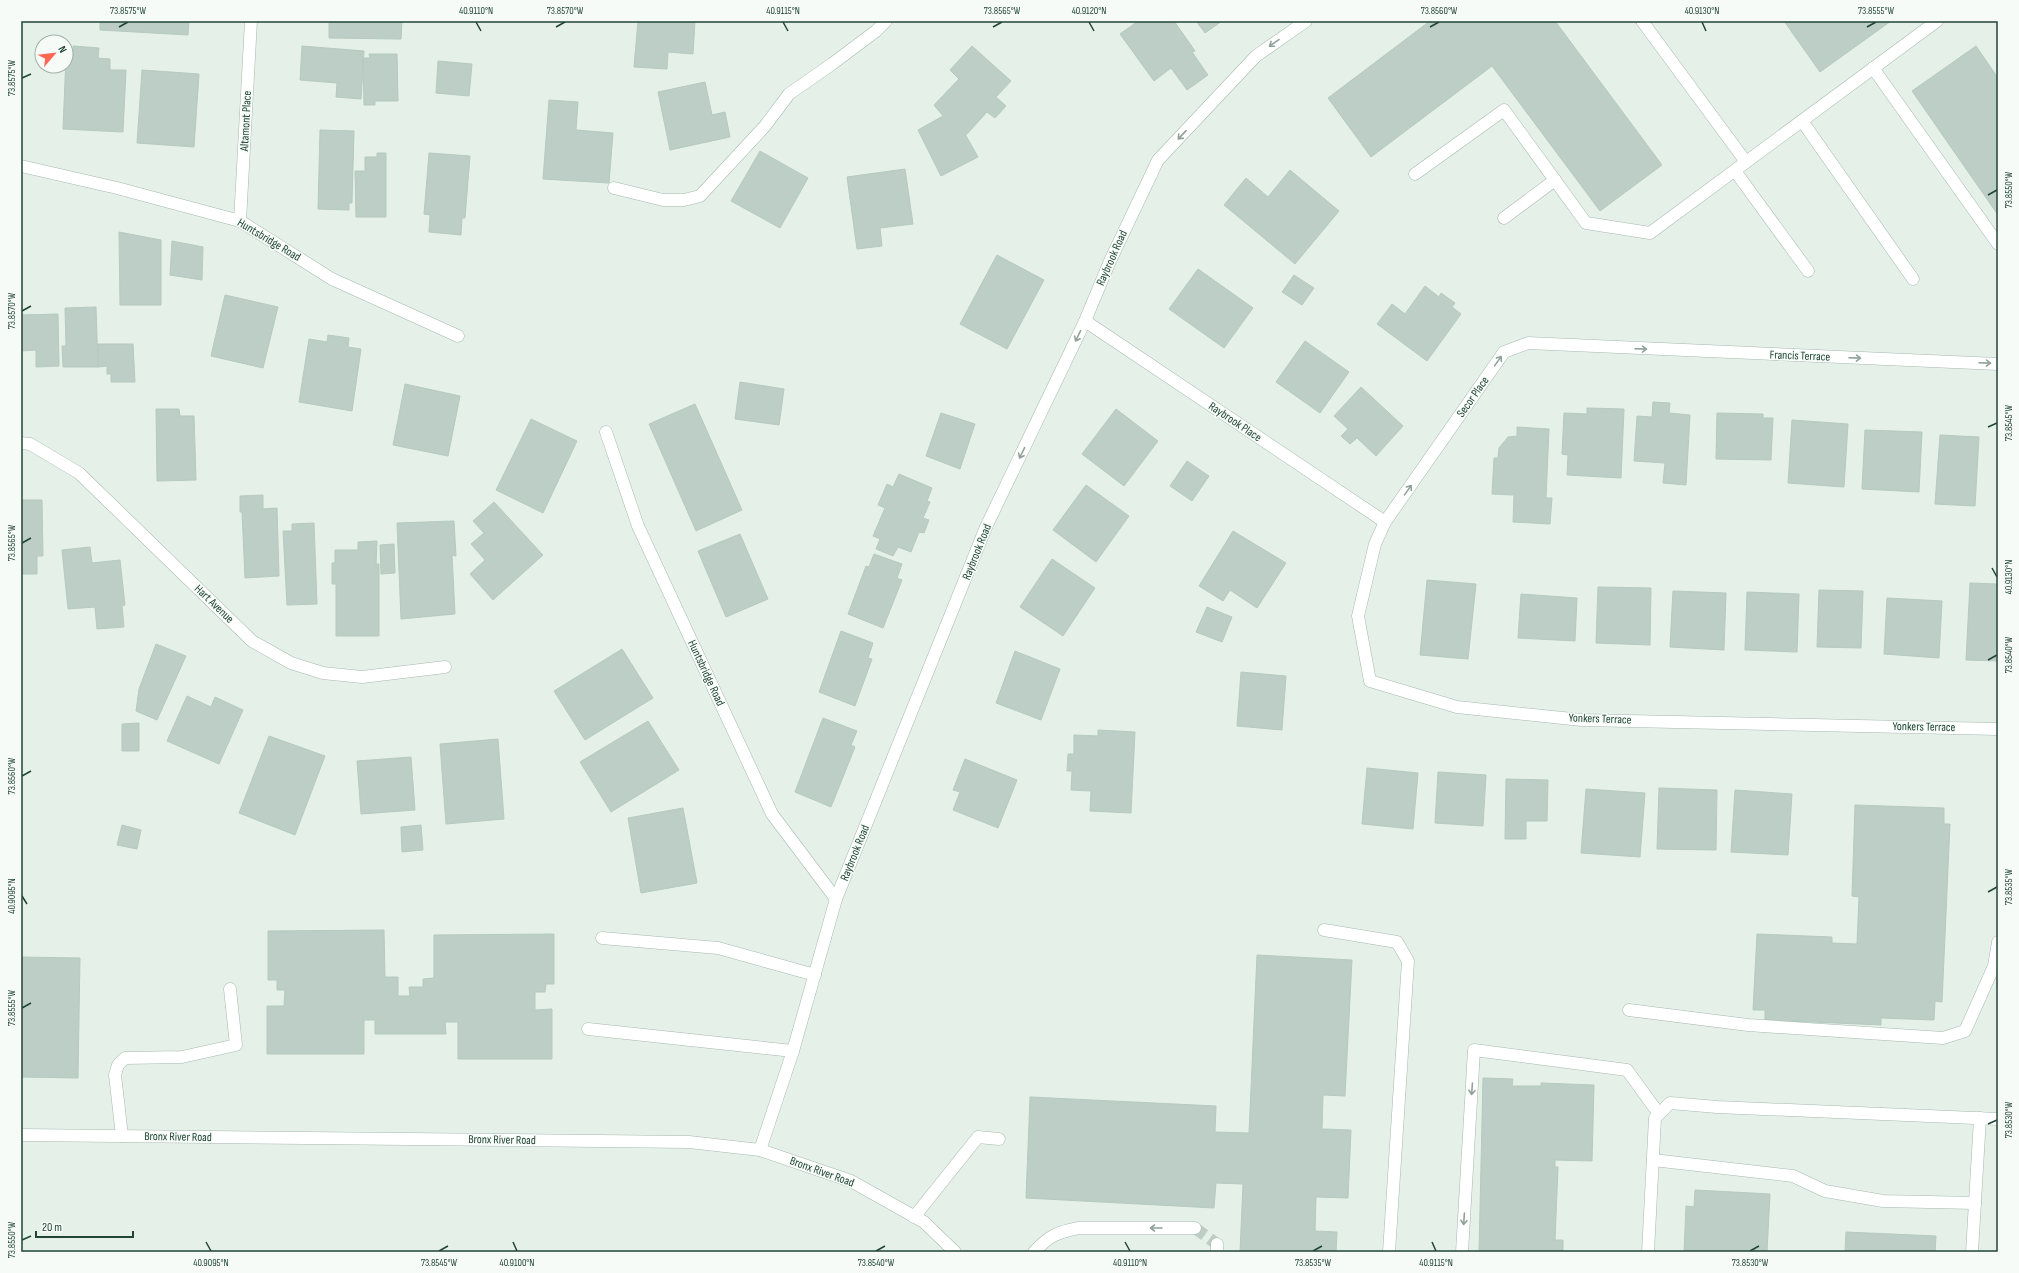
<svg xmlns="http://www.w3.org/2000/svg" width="2019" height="1273" viewBox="0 0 2019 1273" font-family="'Sofia Sans Condensed',sans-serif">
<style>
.building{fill:#bccec5;stroke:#b6cabf}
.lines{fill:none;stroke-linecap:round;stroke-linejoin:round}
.minor-tunnel{stroke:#becec5;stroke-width:12;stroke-dasharray:12 6;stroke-linecap:butt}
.minor-casing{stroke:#a6b9b0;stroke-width:13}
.minor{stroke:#fff;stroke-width:12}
.oneway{stroke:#90a29a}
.ticks{fill:none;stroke:#214436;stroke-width:1.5}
.labels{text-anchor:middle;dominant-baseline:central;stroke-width:3;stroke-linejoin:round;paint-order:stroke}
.street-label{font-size:12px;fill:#214436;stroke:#f6fbf8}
.neatline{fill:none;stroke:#214436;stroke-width:1.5}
.ticks-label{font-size:10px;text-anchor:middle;fill:#214436}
</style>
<rect width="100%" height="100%" fill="#e5f0e9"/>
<g class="building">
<polygon points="100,21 189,21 188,35 100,30"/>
<polygon points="329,21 402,21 401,39 329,38"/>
<polygon points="638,21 695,21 693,54 668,52 667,69 634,67"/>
<polygon points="1138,21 1174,21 1195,51 1192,52 1208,75 1187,90 1171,68 1154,81 1120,34"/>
<polygon points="1196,21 1222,21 1205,33"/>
<polygon points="1430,21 1555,21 1662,165 1600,211 1492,66 1371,157 1328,98"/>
<polygon points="1784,21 1891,21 1820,72"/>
<polygon points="73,46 99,48 98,58 110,59 110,70 126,70 123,132 63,129 66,57 73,58"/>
<polygon points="302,46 364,51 361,99 336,97 337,83 300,80"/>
<polygon points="972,46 1011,81 996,97 1006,106 995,118 987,112 967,134 965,134 978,157 941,176 918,130 943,116 934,105 959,79 950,70"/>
<polygon points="1976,46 1998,78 1998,215 1912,91"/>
<polygon points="369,54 397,54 398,101 375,101 375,105 364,105 363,58 370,58"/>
<polygon points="438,61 472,64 469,96 436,93"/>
<polygon points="142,70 199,74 194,147 137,143"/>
<polygon points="705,82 712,115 725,112 730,137 670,150 658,92"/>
<polygon points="549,100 578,102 576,130 613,133 609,183 543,179"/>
<polygon points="320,130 354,131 352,203 349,203 349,210 318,209"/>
<polygon points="760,151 808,178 780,228 731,201"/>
<polygon points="377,153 386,153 386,217 356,217 355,171 365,171 365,157 377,157"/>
<polygon points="429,153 470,156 465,218 462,218 461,235 429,232 430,215 424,214"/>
<polygon points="905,169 913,224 880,228 882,246 857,249 847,177"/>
<polygon points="1290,170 1339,211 1295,264 1224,205 1246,178 1268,197"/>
<polygon points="119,232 161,240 161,305 120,305"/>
<polygon points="172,241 203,247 202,280 170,275"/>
<polygon points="997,255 1044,280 1007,349 960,324"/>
<polygon points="1198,269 1253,308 1224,348 1169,309"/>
<polygon points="1294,275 1314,288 1302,305 1282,292"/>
<polygon points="1425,286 1439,297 1441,293 1455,303 1452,307 1461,314 1427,361 1377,324 1392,304 1405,314"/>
<polygon points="225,295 278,307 263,368 211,356"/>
<polygon points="96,307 98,367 63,367 62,346 66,346 65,308"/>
<polygon points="58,314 59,366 36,367 36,350 21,351 21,315"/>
<polygon points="328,335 349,338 348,347 361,349 352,411 299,402 309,339 327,342"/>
<polygon points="1305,341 1349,372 1320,413 1276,382"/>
<polygon points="98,344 133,344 135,382 111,382 111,374 107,374 107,366 98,367"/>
<polygon points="740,382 784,389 779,425 735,419"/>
<polygon points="405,384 460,396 448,456 393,445"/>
<polygon points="1361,387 1403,426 1376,456 1357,438 1350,444 1341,436 1348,429 1334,416"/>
<polygon points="1653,402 1670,403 1669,413 1690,415 1686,485 1663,483 1665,463 1634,461 1637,416 1652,417"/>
<polygon points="695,404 742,510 696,531 649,424"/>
<polygon points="1587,408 1624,409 1621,478 1567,475 1568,455 1562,454 1564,413 1587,414"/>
<polygon points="156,409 179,409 180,416 194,416 196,480 157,481"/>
<polygon points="1116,409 1158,441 1124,486 1082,454"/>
<polygon points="941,413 975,424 960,469 926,456"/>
<polygon points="1717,413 1763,414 1763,418 1773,418 1771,460 1716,459"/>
<polygon points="531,419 577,441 543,513 496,490"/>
<polygon points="1792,420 1848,424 1844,487 1788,483"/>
<polygon points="1517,427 1549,429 1546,498 1552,498 1550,524 1513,522 1514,495 1492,494 1494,458 1498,458 1499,448 1508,437 1517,436"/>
<polygon points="1865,430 1922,432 1919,492 1862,489"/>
<polygon points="1940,435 1979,437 1975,506 1935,504"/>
<polygon points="1187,461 1209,476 1192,501 1170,486"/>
<polygon points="899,474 932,488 927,501 930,502 923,518 929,520 924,533 919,532 911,552 898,547 893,556 876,549 880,539 873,536 885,508 878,505 887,484 893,487"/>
<polygon points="1086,485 1129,516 1096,562 1053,530"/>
<polygon points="263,495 263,509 277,508 279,576 245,578 242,512 240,512 240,496"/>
<polygon points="21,500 42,500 43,556 37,556 37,574 21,574"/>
<polygon points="494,502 543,555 493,600 470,574 485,560 471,544 484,533 473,521"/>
<polygon points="454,521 456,556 452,555 455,614 401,619 397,523"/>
<polygon points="314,523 317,604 287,605 283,531 292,531 292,524"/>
<polygon points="1233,531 1286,563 1257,608 1230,590 1223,601 1199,586"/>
<polygon points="740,534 768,599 726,617 698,551"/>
<polygon points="377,541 376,564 379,564 379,636 336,636 336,584 332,584 332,563 335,563 335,550 358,550 358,542"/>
<polygon points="394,544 395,573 381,574 380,545"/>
<polygon points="90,547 92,563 120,560 125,605 122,606 124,627 97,629 95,607 68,609 62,550"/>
<polygon points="874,554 902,564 897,578 902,580 883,628 848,614 866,566 869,567"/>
<polygon points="1052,559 1095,588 1063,636 1020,607"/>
<polygon points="1427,580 1476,584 1468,659 1420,655"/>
<polygon points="1970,583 1998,584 1998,661 1966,660"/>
<polygon points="1598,587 1651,588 1650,645 1596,643"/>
<polygon points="1819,590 1863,591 1861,648 1817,647"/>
<polygon points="1673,591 1726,593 1724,650 1670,647"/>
<polygon points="1747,592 1799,594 1797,652 1745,650"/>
<polygon points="1521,594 1577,598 1575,641 1518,638"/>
<polygon points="1887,598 1942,601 1939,658 1884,654"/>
<polygon points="1207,607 1232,617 1222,642 1196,632"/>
<polygon points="841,631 873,643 868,658 872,659 855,706 819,692"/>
<polygon points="156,644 186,656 157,720 136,711 139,689"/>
<polygon points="622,649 653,698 585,740 554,691"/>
<polygon points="1015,651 1060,669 1041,720 996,703"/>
<polygon points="1241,672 1286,676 1282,730 1237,726"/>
<polygon points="187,696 211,707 215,697 243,710 219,764 167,741"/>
<polygon points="823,718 857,731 851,745 855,747 831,807 795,792"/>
<polygon points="648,721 679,770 611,812 580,762"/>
<polygon points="139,723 139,751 122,751 122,724"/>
<polygon points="1098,730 1135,732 1131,813 1090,811 1091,791 1071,790 1072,771 1067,771 1068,754 1074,754 1074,735 1098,736"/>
<polygon points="269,736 325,756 295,835 239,813"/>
<polygon points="498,739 504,819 446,824 440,744"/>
<polygon points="411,757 415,810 361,814 357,761"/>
<polygon points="965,759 1017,780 998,828 953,810 960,792 953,790"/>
<polygon points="1367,768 1418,773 1413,829 1362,824"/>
<polygon points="1438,772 1486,775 1483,826 1435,823"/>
<polygon points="1506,779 1548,780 1547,821 1526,821 1526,839 1505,839"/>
<polygon points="1659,788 1717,790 1716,850 1657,849"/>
<polygon points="1586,789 1645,793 1640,857 1581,853"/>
<polygon points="1735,790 1792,794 1788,855 1731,852"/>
<polygon points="1855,805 1944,808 1944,824 1950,824 1942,1002 1935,1001 1934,1020 1881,1018 1881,1025 1765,1020 1765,1010 1753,1010 1757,934 1832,937 1832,943 1857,944 1859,897 1852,896"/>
<polygon points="683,808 697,883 641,893 628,818"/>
<polygon points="122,825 141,830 137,849 117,845"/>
<polygon points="421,825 423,850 402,852 401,827"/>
<polygon points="384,930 385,977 398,977 398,996 410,996 409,987 423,987 423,979 434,978 434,935 554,934 554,984 546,984 545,992 535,992 535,1010 552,1009 552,1059 458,1059 458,1022 445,1022 446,1034 375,1034 375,1020 364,1020 364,1054 267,1054 267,1006 284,1006 285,990 277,990 277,980 268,980 268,931"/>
<polygon points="1257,955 1352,960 1345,1096 1323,1095 1322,1129 1351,1130 1348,1198 1316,1197 1315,1231 1337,1232 1336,1252 1240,1252 1243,1184 1216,1183 1214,1208 1026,1198 1030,1097 1216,1106 1215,1132 1249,1133"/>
<polygon points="21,957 80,958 78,1078 21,1077"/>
<polygon points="1483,1078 1513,1079 1512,1086 1541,1086 1541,1083 1594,1085 1592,1161 1555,1160 1555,1167 1558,1167 1555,1240 1563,1240 1563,1252 1479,1252"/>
<polygon points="1695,1190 1770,1194 1767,1252 1684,1252 1686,1206 1694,1207"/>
<polygon points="1846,1232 1936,1236 1935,1252 1845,1252"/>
</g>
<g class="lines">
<polyline class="minor-tunnel" points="1195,1228 1217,1244"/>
<defs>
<g id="minor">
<polyline points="1642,21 1746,162"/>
<polyline points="1873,68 1998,244"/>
<polyline points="1802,121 1913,279"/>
<polyline points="21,166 117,188 240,221 332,279 458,336"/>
<polyline points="1735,171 1808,271"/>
<polyline points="1415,174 1504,110 1586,223 1650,233 1937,21"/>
<polyline points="614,188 663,200 684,200 700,196 765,126 789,94 832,64 876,31 886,21"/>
<polyline points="1504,218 1555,180"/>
<polyline points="240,221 251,21"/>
<polyline points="1085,321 1385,522"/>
<polyline points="1998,364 1528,343 1504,352 1385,522 1375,544 1358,616 1370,681 1457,707 1582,720 1998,729"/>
<polyline points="606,432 638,526 772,814 836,899"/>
<polyline points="21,443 30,444 79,473 252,641 291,663 323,673 362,677 445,667"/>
<polyline points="1324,930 1397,942 1408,961 1389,1252"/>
<polyline points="602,938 718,948 815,975"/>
<polyline points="1629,1010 1748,1025 1943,1038 1965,1031 1994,966 1998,942"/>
<polyline points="588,1029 793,1051"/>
<polyline points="21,1135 689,1142 760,1150 851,1181 924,1222 955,1252"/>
<polyline points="122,1136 115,1075 118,1065 125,1058 182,1057 236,1045 230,989"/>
<polyline points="760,1150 793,1051 836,899 986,527 1085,321 1110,261 1158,160 1256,56 1306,21"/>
<polyline points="1653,1160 1793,1176 1825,1191 1883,1201 1975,1203"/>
<polyline points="914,1217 978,1137 999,1139"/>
<polyline points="1217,1244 1217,1252"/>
<path d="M1034 1252C1049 1236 1057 1232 1079 1228H1195"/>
<polyline points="1462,1252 1474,1050 1627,1070 1659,1114"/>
<polyline points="1648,1252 1655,1118 1670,1103 1717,1107 1998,1119"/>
<polyline points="1972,1252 1980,1118"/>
</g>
</defs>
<use href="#minor" class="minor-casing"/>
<use href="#minor" class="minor"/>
</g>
<defs><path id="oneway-shaft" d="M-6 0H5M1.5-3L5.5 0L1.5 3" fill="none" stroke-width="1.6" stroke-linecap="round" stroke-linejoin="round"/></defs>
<g class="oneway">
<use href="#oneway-shaft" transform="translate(1274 43) rotate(145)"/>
<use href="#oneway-shaft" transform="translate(1182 135) rotate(133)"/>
<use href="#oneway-shaft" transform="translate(1078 336) rotate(116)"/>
<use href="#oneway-shaft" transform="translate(1641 349) rotate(2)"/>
<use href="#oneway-shaft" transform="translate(1855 358) rotate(2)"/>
<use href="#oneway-shaft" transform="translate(1498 361) rotate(-55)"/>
<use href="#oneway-shaft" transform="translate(1985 363) rotate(2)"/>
<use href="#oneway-shaft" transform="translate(1022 453) rotate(116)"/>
<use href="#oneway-shaft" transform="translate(1408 490) rotate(-55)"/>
<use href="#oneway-shaft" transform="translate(1472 1089) rotate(94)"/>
<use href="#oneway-shaft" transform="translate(1464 1219) rotate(94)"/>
<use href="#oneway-shaft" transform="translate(1156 1228) rotate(180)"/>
</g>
<path class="ticks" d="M476 22 481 31M783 22 788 31M1089 22 1094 31M1702 22 1706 31M119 27 128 22M556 27 565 22M993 27 1002 22M1430 27 1439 22M1867 27 1876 22M22 78 31 74M1988 195 1997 190M22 311 31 306M1988 427 1997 423M22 543 31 538M1992 568 1997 577M1988 660 1997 655M22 776 31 771M1988 892 1997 887M22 896 27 904M22 1008 31 1003M1988 1124 1997 1120M22 1240 31 1236M206 1242 211 1251M513 1242 517 1251M1125 1242 1130 1251M1432 1242 1436 1251M439 1251 448 1246M876 1251 885 1246M1313 1251 1322 1246M1750 1251 1759 1246"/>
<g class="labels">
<g class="street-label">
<text transform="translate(246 121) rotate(-87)">Altamont Place</text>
<text transform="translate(269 240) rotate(31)">Huntsbridge Road</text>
<text transform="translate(1112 258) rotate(-66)">Raybrook Road</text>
<text transform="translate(1800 356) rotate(2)">Francis Terrace</text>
<text transform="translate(1473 397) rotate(-55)">Secor Place</text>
<text transform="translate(1235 422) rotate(34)">Raybrook Place</text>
<text transform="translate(977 552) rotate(-68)">Raybrook Road</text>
<text transform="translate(214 604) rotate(44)">Hart Avenue</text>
<text transform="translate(706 673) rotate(65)">Huntsbridge Road</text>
<text transform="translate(1600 719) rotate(2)">Yonkers Terrace</text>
<text transform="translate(1924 727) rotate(1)">Yonkers Terrace</text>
<text transform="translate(855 853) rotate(-68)">Raybrook Road</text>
<text transform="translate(178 1137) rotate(1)">Bronx River Road</text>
<text transform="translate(502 1140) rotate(1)">Bronx River Road</text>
<text transform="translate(822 1172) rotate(20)">Bronx River Road</text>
</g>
</g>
<rect width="2019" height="1273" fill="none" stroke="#f6fbf8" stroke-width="44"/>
<g transform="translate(54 54) rotate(62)"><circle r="19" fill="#f6fbf8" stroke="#a1b2aa"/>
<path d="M0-3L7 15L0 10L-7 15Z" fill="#ff6753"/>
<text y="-6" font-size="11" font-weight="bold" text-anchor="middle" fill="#214436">N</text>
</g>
<path d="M36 1231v6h97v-6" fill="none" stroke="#214436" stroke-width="2"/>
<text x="42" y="1231" font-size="12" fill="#214436" stroke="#f6fbf8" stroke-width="3" paint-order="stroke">20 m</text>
<rect x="22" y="22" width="1975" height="1229" class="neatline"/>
<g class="ticks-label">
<text x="128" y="14">73.8575°W</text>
<text x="476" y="14">40.9110°N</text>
<text x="565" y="14">73.8570°W</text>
<text x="783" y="14">40.9115°N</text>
<text x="1002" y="14">73.8565°W</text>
<text x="1089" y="14">40.9120°N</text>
<text x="1439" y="14">73.8560°W</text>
<text x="1702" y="14">40.9130°N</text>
<text x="1876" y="14">73.8555°W</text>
<text transform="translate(11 78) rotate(-90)" y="4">73.8575°W</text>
<text transform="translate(2008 190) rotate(-90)" y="4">73.8550°W</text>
<text transform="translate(11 311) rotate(-90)" y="4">73.8570°W</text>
<text transform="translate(2008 423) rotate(-90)" y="4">73.8545°W</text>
<text transform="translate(11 543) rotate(-90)" y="4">73.8565°W</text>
<text transform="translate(2008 577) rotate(-90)" y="4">40.9130°N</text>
<text transform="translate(2008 655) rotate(-90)" y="4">73.8540°W</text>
<text transform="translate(11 776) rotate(-90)" y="4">73.8560°W</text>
<text transform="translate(2008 887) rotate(-90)" y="4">73.8535°W</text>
<text transform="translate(11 896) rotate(-90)" y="4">40.9095°N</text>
<text transform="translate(11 1008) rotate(-90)" y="4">73.8555°W</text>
<text transform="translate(2008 1120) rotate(-90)" y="4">73.8530°W</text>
<text transform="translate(11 1240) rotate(-90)" y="4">73.8550°W</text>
<text x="211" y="1266">40.9095°N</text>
<text x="439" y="1266">73.8545°W</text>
<text x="517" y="1266">40.9100°N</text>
<text x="876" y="1266">73.8540°W</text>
<text x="1130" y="1266">40.9110°N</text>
<text x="1313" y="1266">73.8535°W</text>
<text x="1436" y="1266">40.9115°N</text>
<text x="1750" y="1266">73.8530°W</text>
</g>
</svg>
